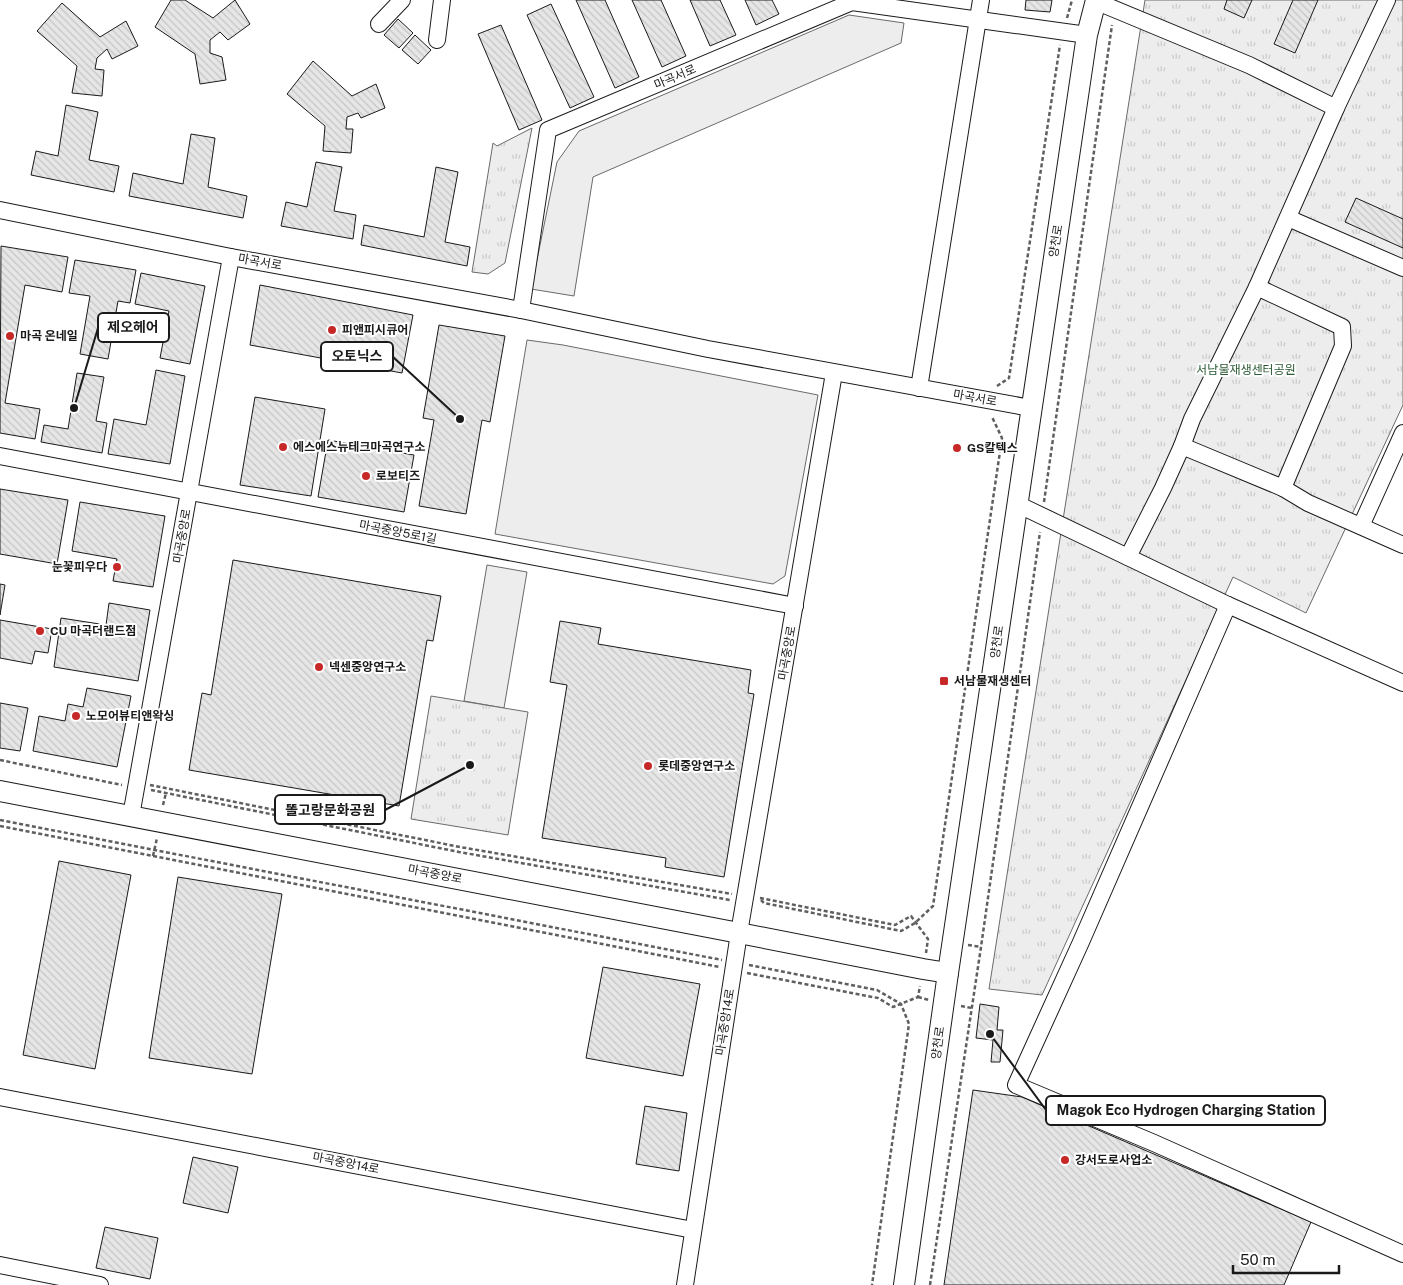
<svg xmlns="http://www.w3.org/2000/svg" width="1403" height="1285" viewBox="0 0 1403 1285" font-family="'Public Sans','Noto Sans KR',sans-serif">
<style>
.built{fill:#ededed;stroke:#6a6a6a}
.park{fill:url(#park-tufts);stroke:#6a6a6a}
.building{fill:url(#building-back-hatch);stroke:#1a1a1a}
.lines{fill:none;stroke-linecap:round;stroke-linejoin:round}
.minor-casing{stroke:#1a1a1a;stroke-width:18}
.major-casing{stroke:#1a1a1a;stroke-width:22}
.path{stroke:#5f5f5f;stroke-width:2.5;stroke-dasharray:4 2.5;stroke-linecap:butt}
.minor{stroke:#fff;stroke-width:16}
.major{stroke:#fff;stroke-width:20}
.poi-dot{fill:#c62828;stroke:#fff;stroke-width:2}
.labels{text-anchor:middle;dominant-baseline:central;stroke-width:4;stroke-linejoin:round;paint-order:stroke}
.street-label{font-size:12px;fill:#1a1a1a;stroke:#fff}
.poi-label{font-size:12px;font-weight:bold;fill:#1a1a1a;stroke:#fff;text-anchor:start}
.park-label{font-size:12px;fill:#2b5a34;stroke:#fff}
.leader{fill:none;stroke:#1a1a1a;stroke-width:2}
.callout-dot{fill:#1a1a1a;stroke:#fff;stroke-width:2}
.callout{fill:#fff;stroke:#1a1a1a;stroke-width:2}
.callout-label{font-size:14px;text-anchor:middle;font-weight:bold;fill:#1a1a1a}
</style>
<defs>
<pattern id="park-tufts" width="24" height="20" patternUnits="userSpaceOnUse" patternTransform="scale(1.25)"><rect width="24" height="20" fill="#ededed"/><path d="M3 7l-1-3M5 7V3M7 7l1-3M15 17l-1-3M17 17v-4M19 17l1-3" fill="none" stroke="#cbcbcb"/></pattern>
<pattern id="building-back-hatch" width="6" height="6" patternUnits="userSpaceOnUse" patternTransform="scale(1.25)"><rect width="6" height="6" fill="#e6e6e6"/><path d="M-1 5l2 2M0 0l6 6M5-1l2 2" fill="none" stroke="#c5c5c5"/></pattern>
</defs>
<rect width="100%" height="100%" fill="#fff"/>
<g class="built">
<polygon points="849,15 904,23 901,43 593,177 574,296 531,289 557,162 579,131"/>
<polygon points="527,340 563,345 818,395 785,576 773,584 495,534"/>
<polygon points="487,565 527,572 504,708 464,701"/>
</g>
<g class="park">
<polygon points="1145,0 1403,0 1403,405 1306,613 1233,577 1042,995 989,989"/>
<polygon points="532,128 505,263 488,274 472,272 493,143 497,146"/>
<polygon points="431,696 528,712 508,835 411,819"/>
</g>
<g class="building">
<polygon points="171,0 185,0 213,18 235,0 250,24 228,40 220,32 210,40 210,53 222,57 226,80 200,84 195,54 155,27"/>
<polygon points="576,0 605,0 639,77 615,88"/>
<polygon points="632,0 661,0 686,56 662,67"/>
<polygon points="690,0 720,0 736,35 710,46"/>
<polygon points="745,0 772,0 779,14 756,25"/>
<polygon points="1026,0 1052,0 1050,12 1025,10"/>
<polygon points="1227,0 1252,0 1244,18 1224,9"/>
<polygon points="1293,0 1318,0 1295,53 1274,44"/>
<polygon points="62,3 100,37 126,21 138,46 112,59 107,49 97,58 95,69 104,70 102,96 72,93 77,66 37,31"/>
<polygon points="551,4 594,97 570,108 527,15"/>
<polygon points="398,19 413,33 399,48 384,35"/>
<polygon points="501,25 542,120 519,130 478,34"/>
<polygon points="415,35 431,50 418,64 402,50"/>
<polygon points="313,61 352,96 376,84 385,108 361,118 358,113 347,117 346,129 353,129 351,153 323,151 325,126 287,94"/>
<polygon points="66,105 98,112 89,160 119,166 114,192 31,175 36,151 58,156"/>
<polygon points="191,134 215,138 208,187 247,196 243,218 129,196 133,173 183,184"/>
<polygon points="316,162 342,167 334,211 356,215 353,239 281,226 286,202 307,207"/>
<polygon points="436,167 458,172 445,242 470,247 467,266 361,245 364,225 424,237"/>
<polygon points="1356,198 1403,219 1403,248 1345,222"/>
<polygon points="1,246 68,257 62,292 25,285 5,403 40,409 35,439 0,433"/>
<polygon points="75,260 136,270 130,303 118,301 108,359 80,354 90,296 69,293"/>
<polygon points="141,273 205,286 190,364 160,358 169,311 135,304"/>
<polygon points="260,285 413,315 402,373 250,345"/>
<polygon points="439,325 505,336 490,422 482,420 466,514 419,506 434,420 423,418"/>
<polygon points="156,370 185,376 170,464 108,454 114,419 146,425"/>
<polygon points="77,373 104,377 96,421 107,423 102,453 41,442 44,425 68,429"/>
<polygon points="255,397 325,409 311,496 240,485"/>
<polygon points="328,440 414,455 404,512 318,497"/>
<polygon points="0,489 68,500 57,564 0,554"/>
<polygon points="80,502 165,516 153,587 113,581 117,559 72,551"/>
<polygon points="233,560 441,596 433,641 427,640 399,806 189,770 202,693 211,695"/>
<polygon points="0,584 5,585 0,615"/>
<polygon points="109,603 150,610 138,681 54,667 61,618 106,625"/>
<polygon points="0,620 52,629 48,653 35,651 32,664 0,658"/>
<polygon points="560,621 601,628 598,644 751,670 748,693 754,694 724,877 665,867 666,858 542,838 567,685 550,682"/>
<polygon points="87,688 131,696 117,767 33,751 39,716 65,721 68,704 83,707"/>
<polygon points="0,703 28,708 20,751 0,748"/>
<polygon points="59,861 131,875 95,1069 23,1055"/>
<polygon points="178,877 282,894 252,1074 149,1058"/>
<polygon points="603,967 700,984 683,1076 586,1058"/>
<polygon points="980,1004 999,1007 997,1030 1003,1030 1000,1062 991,1062 993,1040 976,1038"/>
<polygon points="973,1090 1022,1097 1311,1222 1284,1285 944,1285"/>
<polygon points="645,1106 687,1113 679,1171 636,1164"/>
<polygon points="193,1157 238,1167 228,1213 183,1203"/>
<polygon points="105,1227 158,1238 150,1279 96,1268"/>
</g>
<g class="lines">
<defs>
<g id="minor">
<polyline points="1095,1 1249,65 1336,108"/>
<polyline points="379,24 402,0"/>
<polyline points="437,40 442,0"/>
<polyline points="0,210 231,257 521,310 708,349 1031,408"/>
<polyline points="1288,218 1403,268"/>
<polyline points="521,310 548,130 852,2 1087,35"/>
<polyline points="919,388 981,0"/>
<polyline points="1182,446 1283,488 1343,346 1342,327 1257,287"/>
<polyline points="0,456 795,606"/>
<polyline points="1283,488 1308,503 1403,545"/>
<polyline points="1017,504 1228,605 1403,683"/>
<polyline points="1361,526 1403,433"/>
<polyline points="1128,557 1163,488 1182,446 1192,419 1257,287 1336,108 1387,0"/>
<polyline points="1228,605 1081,942 1016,1085 1154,1143 1403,1254"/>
<polyline points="131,816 231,257"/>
<polyline points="0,1097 693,1230"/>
<polyline points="0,1265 100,1285"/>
<polyline points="685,1285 739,933 834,373"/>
</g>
<g id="major">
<polyline points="0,791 739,933 923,969 948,973"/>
<polyline points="904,1285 948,973 1087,35 1096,0"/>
</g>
</defs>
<use href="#minor" class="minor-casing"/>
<use href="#major" class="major-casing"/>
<g class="path">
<polyline points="1067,18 1072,0"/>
<polyline points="997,386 1009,378 1060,45"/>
<polyline points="1044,502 1112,25"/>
<polyline points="0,760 122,785"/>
<polyline points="150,785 460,847 732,894"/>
<polyline points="151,790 459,852 730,900"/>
<polyline points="163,805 166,793"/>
<polyline points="0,820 722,960"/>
<polyline points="0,826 720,967"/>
<polyline points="153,856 157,838"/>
<polyline points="760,898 895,925 911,916 928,939 926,953"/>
<polyline points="761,900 764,903 901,931 915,923 933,906 1002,438 992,417"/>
<polyline points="968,945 981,947"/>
<polyline points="749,965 877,990 901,1004 909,1024 872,1285"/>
<polyline points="747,973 878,998 893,1007 918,997 920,986"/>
<polyline points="918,997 929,1000"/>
<polyline points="961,1006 972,1008"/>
<polyline points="930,1285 981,947 1040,532"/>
</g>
<use href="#minor" class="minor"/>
<use href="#major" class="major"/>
</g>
<g class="poi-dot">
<circle cx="332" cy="330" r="5"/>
<circle cx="10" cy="336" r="5"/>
<circle cx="283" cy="447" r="5"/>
<circle cx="957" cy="448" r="5"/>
<circle cx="366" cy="476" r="5"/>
<circle cx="117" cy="567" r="5"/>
<circle cx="40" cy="631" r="5"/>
<circle cx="319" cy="667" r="5"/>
<rect x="939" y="676" width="10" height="10" rx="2.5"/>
<circle cx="76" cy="716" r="5"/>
<circle cx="648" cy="766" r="5"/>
<circle cx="1065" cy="1160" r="5"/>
</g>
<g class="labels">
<g class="street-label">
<text transform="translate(675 77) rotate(-23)">마곡서로</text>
<text transform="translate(1056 241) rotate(-81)">양천로</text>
<text transform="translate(260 262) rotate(10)">마곡서로</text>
<text transform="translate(975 398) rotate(10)">마곡서로</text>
<text transform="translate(398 532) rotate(11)">마곡중앙5로1길</text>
<text transform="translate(182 536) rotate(-80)">마곡중앙로</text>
<text transform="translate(997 642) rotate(-82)">양천로</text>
<text transform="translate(787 653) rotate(-80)">마곡중앙로</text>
<text transform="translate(435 874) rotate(11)">마곡중앙로</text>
<text transform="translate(725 1022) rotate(-81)">마곡중앙14로</text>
<text transform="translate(938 1043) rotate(-82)">양천로</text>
<text transform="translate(346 1163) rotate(11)">마곡중앙14로</text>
</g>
<g class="poi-label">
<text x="342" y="330">피앤피시큐어</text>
<text x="20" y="336">마곡 온네일</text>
<text x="293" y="447">에스에스뉴테크마곡연구소</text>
<text x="967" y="448">GS칼텍스</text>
<text x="376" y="476">로보티즈</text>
<text x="107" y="567" text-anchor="end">눈꽃피우다</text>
<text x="50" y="631">CU 마곡더랜드점</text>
<text x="329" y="667">넥센중앙연구소</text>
<text x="954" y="681">서남물재생센터</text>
<text x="86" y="716">노모어뷰티앤왁싱</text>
<text x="658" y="766">롯데중앙연구소</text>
<text x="1075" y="1160">강서도로사업소</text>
</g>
<g class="park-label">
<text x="1246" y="370">서남물재생센터공원</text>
</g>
</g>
<path class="leader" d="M74 408L98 328M460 419L393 357M470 765L385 810M990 1034L1046 1110"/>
<g class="callout-dot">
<circle cx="74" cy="408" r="5"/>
<circle cx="460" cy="419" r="5"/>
<circle cx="470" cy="765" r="5"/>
<circle cx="990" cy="1034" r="5"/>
</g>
<g class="callout">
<rect x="98" y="313" width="71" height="29" rx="5"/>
<rect x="321" y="342" width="72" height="29" rx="5"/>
<rect x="275" y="795" width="110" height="29" rx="5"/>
<rect x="1046" y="1096" width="279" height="29" rx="5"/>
</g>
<g class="callout-label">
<text x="133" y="332">제오헤어</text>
<text x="357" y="361">오토닉스</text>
<text x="330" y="815">똘고랑문화공원</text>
<text x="1186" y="1115">Magok Eco Hydrogen Charging Station</text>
</g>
<path d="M1233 1265v8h106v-8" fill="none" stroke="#1a1a1a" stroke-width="2.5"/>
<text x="1240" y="1265" font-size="15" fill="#1a1a1a" stroke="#ffffff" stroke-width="4" paint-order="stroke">50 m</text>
</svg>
